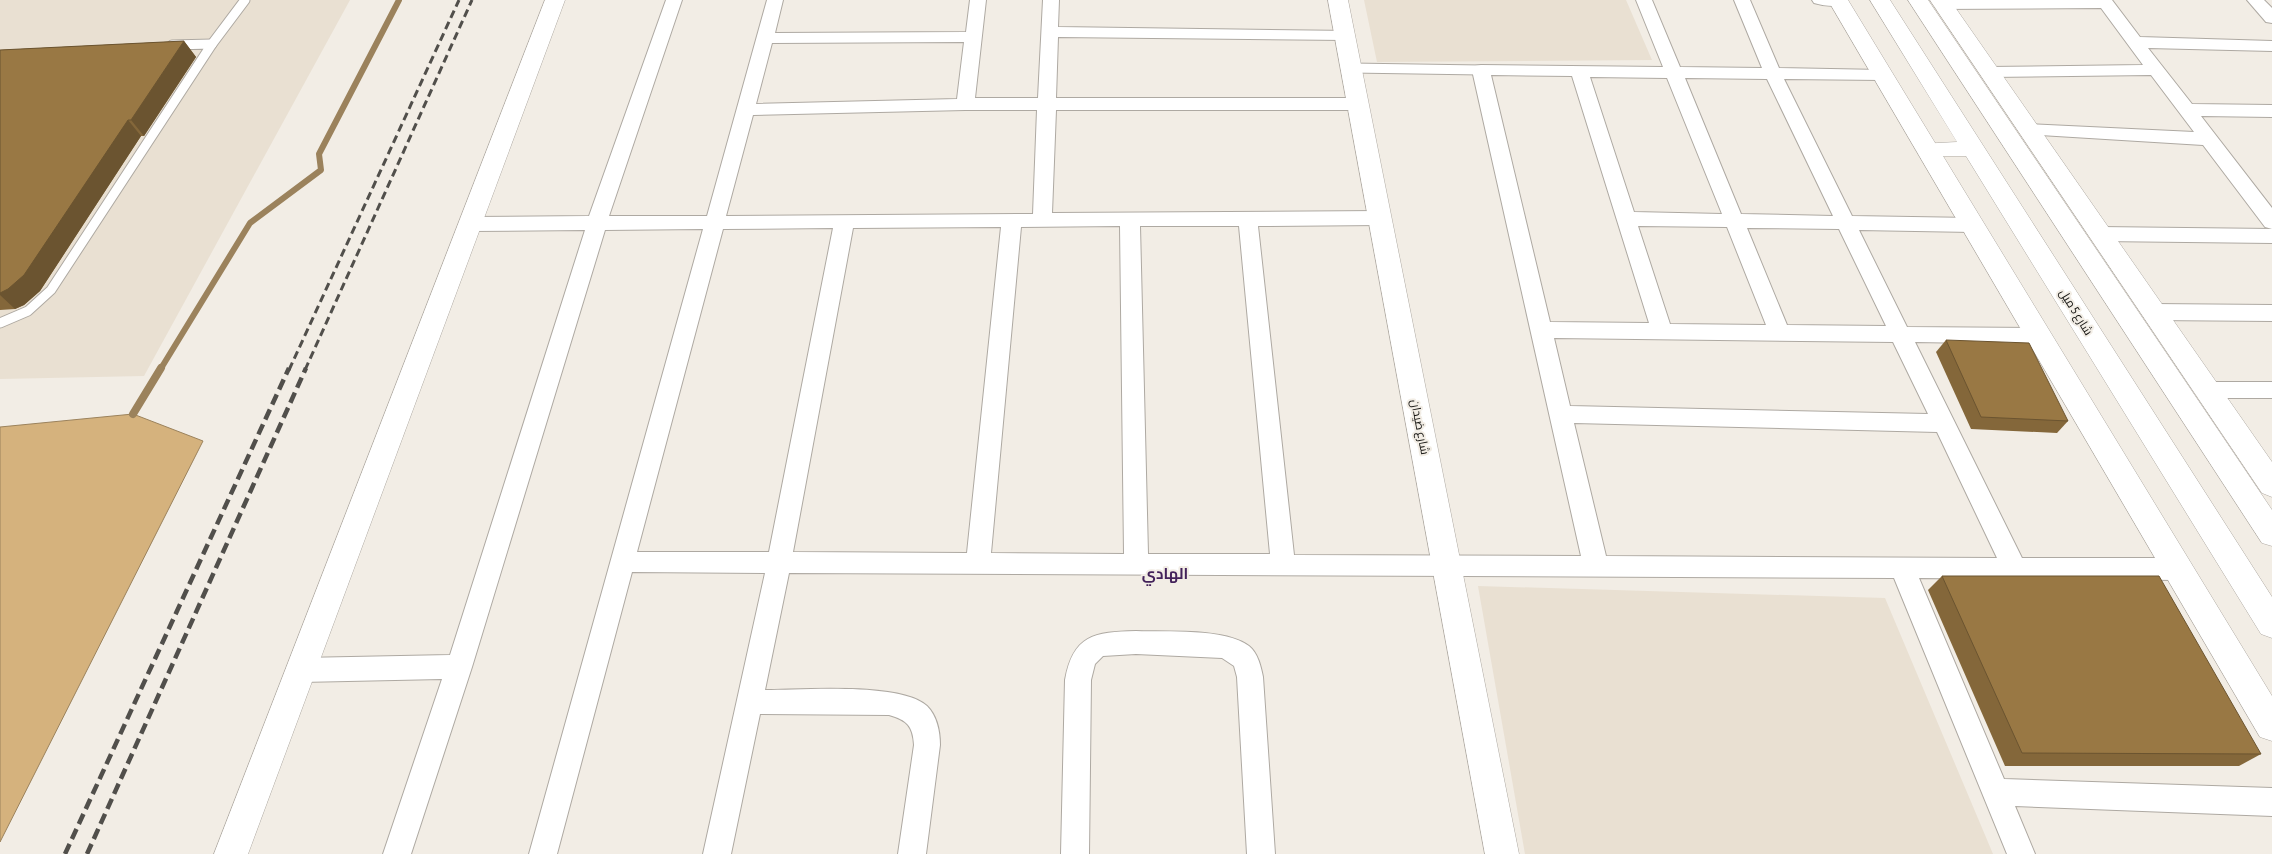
<svg xmlns="http://www.w3.org/2000/svg" width="2272" height="854" viewBox="0 0 2272 854" font-family="'Asap Condensed',Cairo,sans-serif">
<style>
.built{fill:#e9e0d2}
.water{fill:#d5b27d;stroke:#9b825c}
.lines{fill:none;stroke-linecap:round;stroke-linejoin:round}
.stream-far1{stroke:#9b825c;stroke-width:6}
.stream{stroke:#9b825c;stroke-width:8}
.lane-casing{stroke:#aea9a2;stroke-width:11}
.street-casing{stroke:#aea9a2;stroke-width:2}
.secondary-casing{stroke:#aea9a2;stroke-width:1}
.primary-casing{stroke:#aea9a2;stroke-width:1}
.lane{stroke:#fff;stroke-width:9}
.street{fill:#fff;fill-rule:evenodd}
.secondary{fill:#fff;fill-rule:evenodd}
.primary{fill:#fff;fill-rule:evenodd}
.rail-far1{stroke:#514f4b;stroke-width:3;stroke-dasharray:8 4.5;stroke-linecap:butt}
.rail{stroke:#514f4b;stroke-width:4.5;stroke-dasharray:11 5.5;stroke-linecap:butt}
.wall{fill:#84673a}
.shaded-wall{fill:#6b5430}
.building{fill:#997844;stroke:#6b5430}
.labels{text-anchor:middle;dominant-baseline:central;stroke-width:4;stroke-linejoin:round;paint-order:stroke}
.street-label{font-size:12px;fill:#141310;stroke:#f2ede5}
.quarter-label{font-size:15px;font-weight:bold;fill:#43225a;stroke:#f2ede5}
</style>
<rect width="100%" height="100%" fill="#f2ede5"/>
<g class="built">
<polygon points="0,0 350,0 144,376 0,379"/>
<polygon points="1364,0 1626,0 1652,60 1377,62"/>
<polygon points="1478,586 1885,598 1993,854 1525,854"/>
</g>
<polygon class="water" points="133,414 203,441 0,842 0,427"/>
<g class="lines">
<polyline class="stream-far1" points="160,370 250,223 321,170 319,154 399,0"/>
<polyline class="stream" points="133,414 161,368"/>
<defs>
<g id="lane">
<polyline points="212,44 245,0"/>
<polyline points="1351,68 1481,70"/>
<polyline points="0,323 28,311 51,290 212,44 172,45"/>
</g>
<g id="street">
<path d="M666 0H682L609 216H707L767 0H783L775 33 966 32 970 0H986L975 98H1038L1043 0H1059L1058 27 1351 31 1353 35 1351 39 1345 40 1058 37 1056 98H1358L1364 100 1367 104 1364 108 1358 110H1056L1052 213 1380 211 1387 213 1390 218 1387 223 1380 225 1258 226 1294 555 1581 556 1472 70 1475 66 1481 65 1663 67 1636 0H1652L1680 67 1762 68 1734 0H1750L1779 68 1882 70 1888 71 1891 75 1888 79 1882 80 1784 79 1852 216 1972 218 1979 220 1982 225 1979 230 1972 232 1859 230 1907 327 2039 328 2047 330 2050 336 2047 342 2039 344 1915 342 2022 558H2178L2187 562 2190 569 2187 576 2178 580 1919 578 2004 779 2272 788V816L2015 806 2035 854H2007L1894 578 789 573 765 690C802 690 901 682 927 706 937 716 940 732 940 745L926 854H898L914 745C913 726 907 720 889 715L760 714 731 854H703L765 573 632 572 557 854H529L703 229 605 230 472 667 411 854H383L442 679 301 682 292 678 288 670 292 662 301 658 450 655 585 230 470 231 463 229 460 224 463 219 470 217 589 216ZM964 42 957 99 756 104 772 43ZM1491 75 1572 76 1649 323 1550 322ZM1590 77 1667 78 1722 214 1634 212ZM1685 78 1767 79 1833 216 1741 214ZM965 110H1037L1033 214 726 216 753 115ZM1120 226 1124 554 991 553 1021 227ZM1140 226H1239L1270 554H1148ZM1638 226 1727 227 1766 325 1670 324ZM1001 227 967 553 793 552 853 228ZM833 228 769 552H637L723 229ZM1747 228 1839 229 1886 326 1787 325ZM1554 338 1893 342 1928 414 1570 406ZM1574 423 1937 432 1997 558 1606 556Z"/>
<path d="M1812 0H1846V1L1844 5C1834 7 1824 6 1814 3Z"/>
<polygon points="1943,0 2112,0 2140,37 2272,41 2272,51 2148,48 2192,104 2272,105 2272,117 2201,116 2272,208 2272,229 2265,227 2203,145 2023,134 2020,130 2023,126 2029,124 2194,132 2151,75 1989,77 1983,76 1980,72 1983,68 1989,67 2143,65 2101,8 1937,9 1935,5 1937,1"/>
<polygon points="2247,0 2264,0 2272,8 2272,23 2266,22"/>
<polygon points="2100,227 2272,229 2272,243 2100,241 2093,239 2090,234 2093,229"/>
<polygon points="2153,304 2272,305 2272,321 2153,320 2146,317 2143,312 2146,307"/>
<polygon points="2206,382 2272,382 2272,398 2206,398 2198,396 2195,390 2198,384"/>
<path d="M1136 631C1165 632 1226 628 1249 646 1258 653 1261 667 1263 677L1275 854H1247L1237 677 1234 666 1222 658 1136 654 1103 656 1095 664 1091 680 1089 854H1061L1065 680C1073 635 1094 632 1136 631Z"/>
</g>
<g id="secondary">
<polygon points="545,0 565,0 248,854 214,854"/>
<polygon points="1328,0 1348,0 1519,854 1485,854"/>
<polygon points="1828,0 1848,0 2272,696 2272,741 2260,737"/>
<polygon points="1930,0 1950,0 2272,462 2272,497 2262,493"/>
</g>
<g id="primary">
<polygon points="1870,0 1890,0 2272,597 2272,638 2261,634 1966,156 1927,156 1919,154 1916,149 1919,144 1957,142"/>
<polygon points="1908,0 1928,0 2272,510 2272,546 2262,543"/>
</g>
</defs>
<use href="#lane" class="lane-casing"/>
<use href="#street" class="street-casing"/>
<use href="#secondary" class="secondary-casing"/>
<use href="#primary" class="primary-casing"/>
<use href="#lane" class="lane"/>
<use href="#street" class="street"/>
<use href="#secondary" class="secondary"/>
<use href="#primary" class="primary"/>
<g class="rail-far1">
<polyline points="289,370 459,0"/>
<polyline points="305,370 472,0"/>
</g>
<g class="rail">
<polyline points="65,854 289,368"/>
<polyline points="87,854 306,368"/>
</g>
</g>
<g class="wall">
<polygon points="184,41 196,57 144,136 141,136 40,291 24,305 15,309 0,310 0,50"/>
<polygon points="1946,340 2068,421 2057,433 1971,429 1936,352"/>
<polygon points="1942,576 2261,754 2239,766 2005,766 1928,590"/>
</g>
<g class="shaded-wall">
<polygon points="184,41 196,57 144,136 131,120"/>
<polygon points="128,120 141,136 40,291 24,305 15,309 0,295 0,293"/>
</g>
<g class="building">
<polygon points="184,41 131,120 128,120 24,275 8,289 0,293 0,50"/>
<polygon points="1946,340 2029,343 2068,421 1981,417"/>
<polygon points="1942,576 2159,576 2261,754 2022,753"/>
</g>
<g class="labels">
<g class="street-label">
<text transform="translate(2076 312) rotate(58)">شارع 5 ميل</text>
<text transform="translate(1420 427) rotate(79)">شارع ضيدان</text>
</g>
<g class="quarter-label">
<text x="1165" y="573">الهادي</text>
</g>
</g>
</svg>
